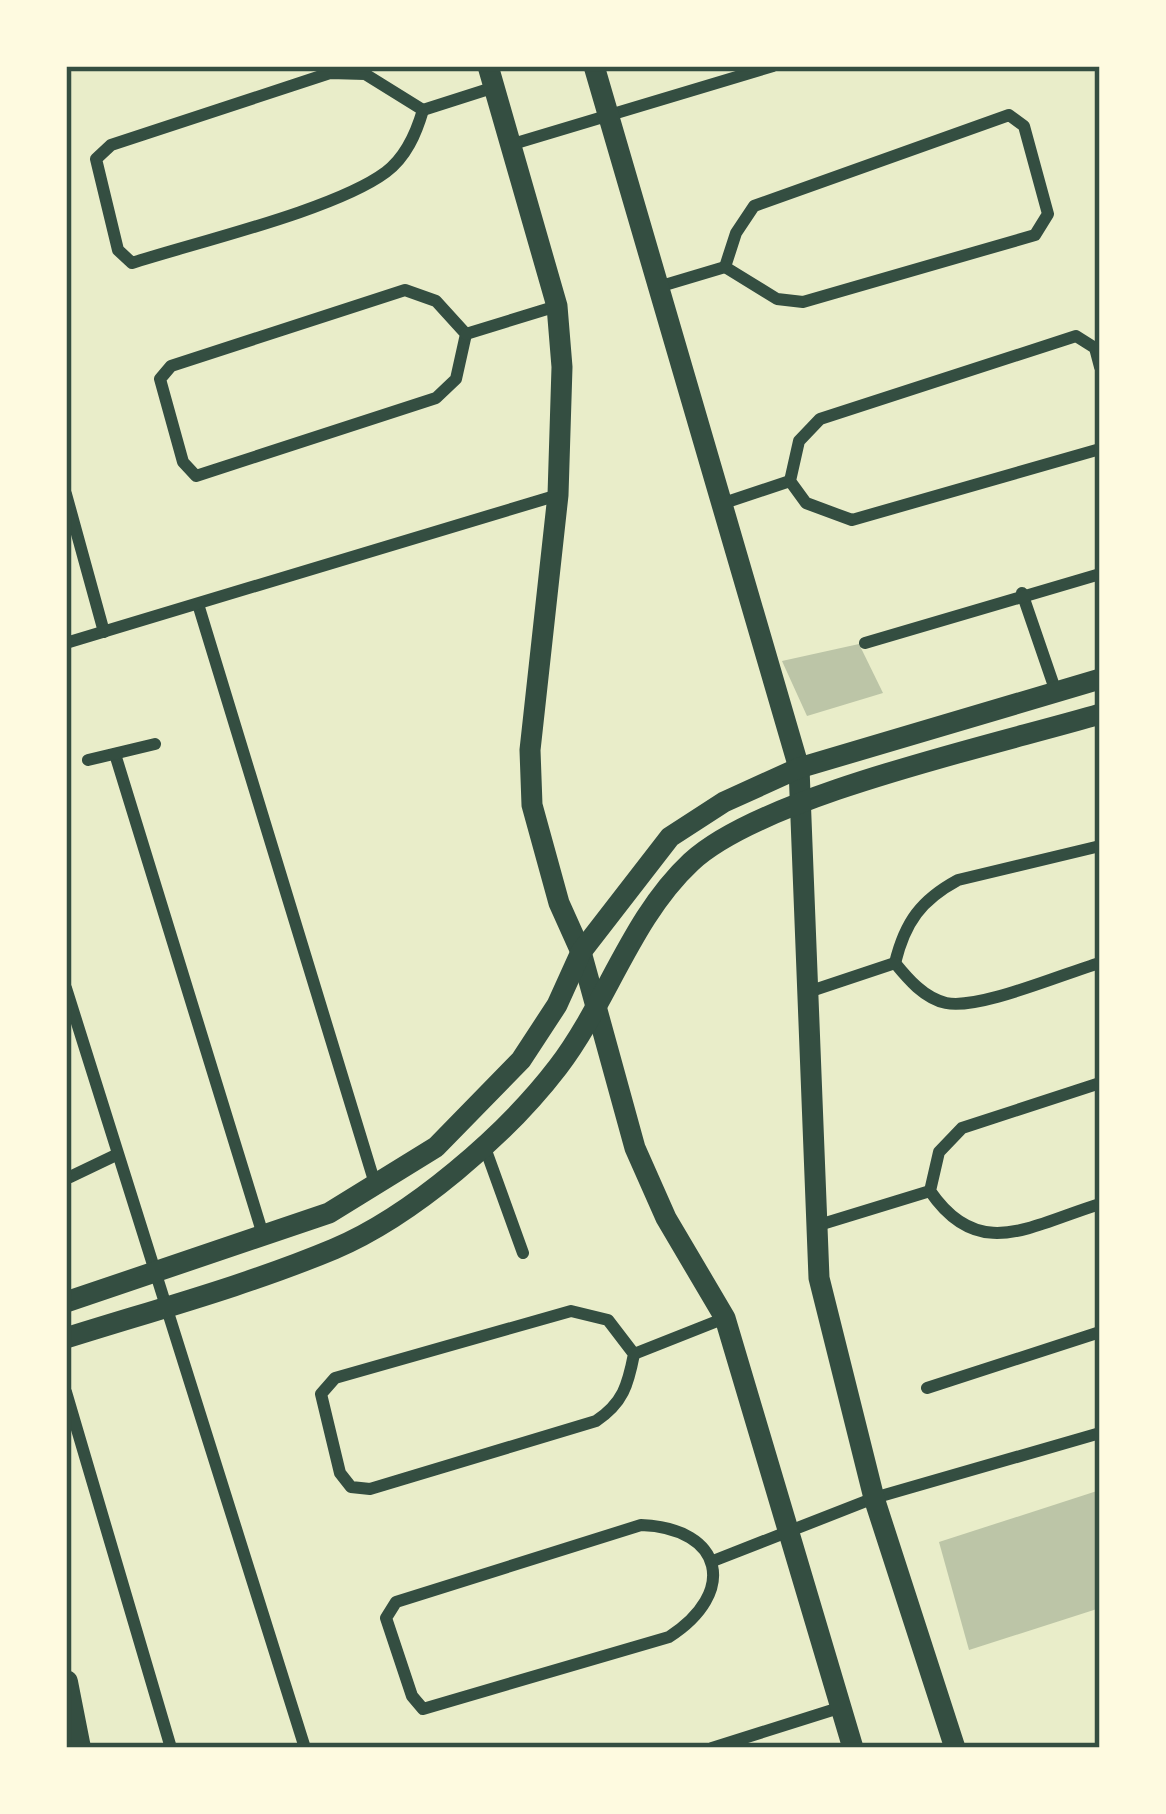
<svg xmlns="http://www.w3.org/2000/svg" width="1166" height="1814" viewBox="0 0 1166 1814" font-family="'DejaVu Sans',sans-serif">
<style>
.building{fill:#bcc5a7}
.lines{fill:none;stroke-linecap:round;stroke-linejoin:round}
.minor{stroke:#344e41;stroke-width:12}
.tertiary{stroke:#344e41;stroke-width:21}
.secondary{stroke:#344e41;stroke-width:24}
.neatline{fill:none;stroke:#344e41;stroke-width:4.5}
</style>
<rect width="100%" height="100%" fill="#e9edc9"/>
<g class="building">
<polygon points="859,644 883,693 807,716 782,661"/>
<polygon points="1100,1490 1100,1608 969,1650 939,1542"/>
</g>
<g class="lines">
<g class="minor">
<path d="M330 73 365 74 423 110C416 134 406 157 386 172 335 210 197 242 132 263L118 250 96 159 111 145Z"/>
<polyline points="423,110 495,87"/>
<polygon points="1009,115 1024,126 1048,214 1035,235 803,302 777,299 725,267 736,233 754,206"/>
<polyline points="513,144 773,66"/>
<polyline points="658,287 725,267"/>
<polygon points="405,290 436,301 466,334 456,379 436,398 196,476 183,462 160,379 171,366"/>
<polyline points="466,334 557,306"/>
<polyline points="1100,367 1095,348 1076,336 820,419 799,441 790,481 806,503 852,520 1100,449"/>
<polyline points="66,494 104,632"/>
<polyline points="724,503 790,481"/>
<polyline points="1022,593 1056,692"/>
<polyline points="198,604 376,1187"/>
<polyline points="66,643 558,495"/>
<polyline points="865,643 1100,574"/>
<polyline points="115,754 264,1238"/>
<polyline points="88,760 155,744"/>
<path d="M895 963C905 922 921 900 958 880L1100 846"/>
<path d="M895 963C908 979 924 998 946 1003 980 1010 1064 973 1100 963"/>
<polyline points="66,988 305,1748"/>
<polyline points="811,991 895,963"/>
<path d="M1100 1083 962 1128 939 1152 930 1191C979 1263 1031 1225 1100 1204"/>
<polyline points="484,1145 523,1253"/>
<polyline points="70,1177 116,1155"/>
<polyline points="819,1225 930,1191"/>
<path d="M571 1311 608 1320 634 1354C628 1385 623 1403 596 1421L370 1489 351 1487 340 1473 321 1394 335 1378Z"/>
<polyline points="634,1354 725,1318"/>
<polyline points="927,1388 1100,1332"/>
<polyline points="66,1392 171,1748"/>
<path d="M641 1525C724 1528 738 1593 669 1637L423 1709 412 1696 386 1618 396 1602Z"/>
<polyline points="713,1561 874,1498 1100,1433"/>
<polyline points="712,1748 842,1707"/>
</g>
<g class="tertiary">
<polyline points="488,66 557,306 562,367 558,495 530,750 532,805 559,903 581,952 635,1148 666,1218 725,1318 853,1748"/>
<polyline points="594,66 799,768 819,1278 874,1498 955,1748"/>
<polyline points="66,1302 329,1213 436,1147 521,1060 557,1005 581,952 670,837 724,802 799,768 1100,679"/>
<path d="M66 1338C155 1310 248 1285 334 1249 412 1216 506 1135 558 1067 607 1003 631 918 691 862 763 795 999 744 1100 714"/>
</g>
<polyline class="secondary" points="66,1682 79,1748"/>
</g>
<rect width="1166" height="1814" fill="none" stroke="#fefae0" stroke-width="138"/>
<rect x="69" y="69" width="1028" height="1676" class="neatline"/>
</svg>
